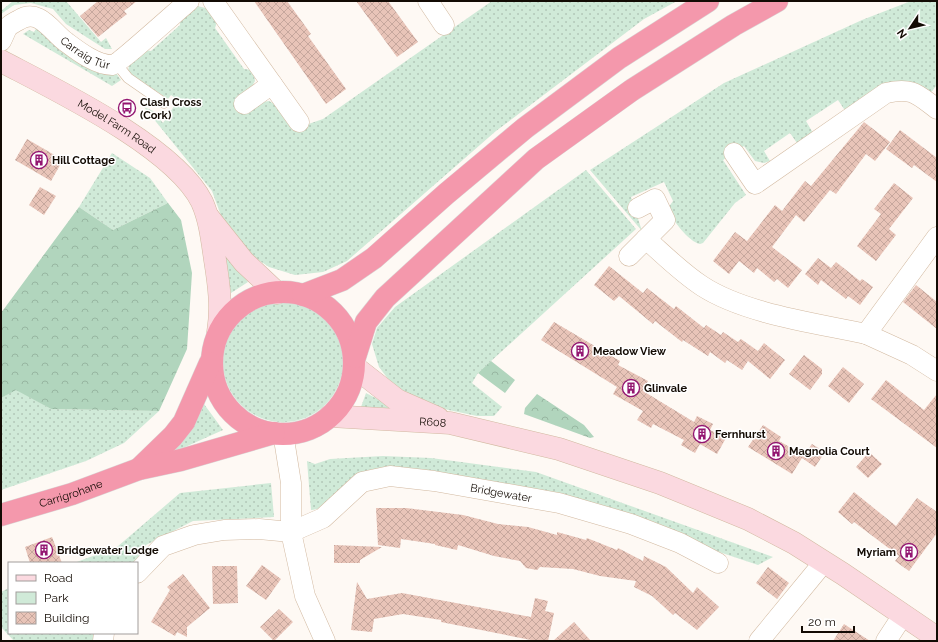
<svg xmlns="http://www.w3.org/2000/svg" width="938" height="642" viewBox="0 0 938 642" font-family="Raleway,sans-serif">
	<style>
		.green { fill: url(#green-dots) }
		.forest { fill: url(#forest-crowns) }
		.building { fill: url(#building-cross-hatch) }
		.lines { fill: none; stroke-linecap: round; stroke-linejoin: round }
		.service-casing { stroke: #d2b9a0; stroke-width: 11 }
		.minor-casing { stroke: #d2b9a0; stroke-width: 21 }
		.secondary-casing { stroke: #d2b9a0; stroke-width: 23 }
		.trunk-casing { stroke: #d9d8d7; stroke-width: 23 }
		.service { stroke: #fff; stroke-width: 10 }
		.minor { stroke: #fff; stroke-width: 20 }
		.secondary { stroke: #fbd9e0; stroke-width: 22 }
		.trunk { stroke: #f498ac; stroke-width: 22 }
		.labels { text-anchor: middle; stroke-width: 3; stroke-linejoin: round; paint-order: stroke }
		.street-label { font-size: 11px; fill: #130b04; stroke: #fff }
		.poi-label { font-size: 11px; font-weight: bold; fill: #130b04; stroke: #fff; text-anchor: start }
	</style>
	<defs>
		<pattern id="green-dots" width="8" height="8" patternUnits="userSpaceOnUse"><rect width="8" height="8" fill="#d0ead8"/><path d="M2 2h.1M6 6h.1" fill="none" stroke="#b2c7b8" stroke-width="1.8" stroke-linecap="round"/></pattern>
		<pattern id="forest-crowns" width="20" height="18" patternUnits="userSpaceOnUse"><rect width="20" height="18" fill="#b1d5bd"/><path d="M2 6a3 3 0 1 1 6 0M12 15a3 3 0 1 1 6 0" fill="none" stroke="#97b6a1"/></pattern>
		<pattern id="building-cross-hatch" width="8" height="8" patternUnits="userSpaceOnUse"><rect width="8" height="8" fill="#e8c4b8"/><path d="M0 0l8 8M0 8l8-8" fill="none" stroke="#c6a79d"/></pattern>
	</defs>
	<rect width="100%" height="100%" fill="#fef9f4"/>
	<path class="green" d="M13 1H66L101 42 106 38 112 49H105L66 24 53 9 31 3 14 5 1 14V11Z
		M492 1H677L644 19 496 131 347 261 323 272 295 275 269 267 242 249 223 221 212 191 144 107 153 111 163 123 178 100 171 95 168 99 135 77 128 71 129 66 145 50 151 51 180 25V20L197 6 210 9 218 19 215 28 244 69 253 70 255 81 251 88 263 102 269 101 276 105 294 129 323 119Z
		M911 1H937V85L929 95 915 85 906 81H897L888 83 846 112 838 100 806 121 813 133 797 143 790 133 764 151 770 161 764 163 755 161 744 146 723 160 746 195 735 203 703 243 700 244C689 242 671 219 668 208L673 201 664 182 631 197 642 231 590 170 724 83 862 20Z
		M37 27C57 49 86 69 116 73L121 80 112 86 23 34 29 30 34 32Z
		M112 153 150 178 168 203 113 230 79 207Z
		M586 170 636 229 478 373 472 383 502 407 494 416H477L430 406 398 392 379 367 372 344 377 328 395 307Z
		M217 239 248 282 231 293Z
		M223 362a60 60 0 1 1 120 0a60 60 0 1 1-120 0Z
		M16 389 51 409 159 411 124 443 86 461 1 490V398Z
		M366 393 400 411 361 407Z
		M204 404 223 430 163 457Z
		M383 456 431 458 536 472 773 557 758 565 692 543 406 468C388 468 369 467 354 476 338 486 331 509 311 510L307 461 315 464 330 459Z
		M271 483 274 517 193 521 146 545 134 563H74L117 547 180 493Z
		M9 588V633H96L94 641H14L1 627V592Z"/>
	<path class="forest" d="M168 203 181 220 192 273 187 349 159 411 51 409 16 390 1 398V313L79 207 113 230Z
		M491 361 515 380 505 393 478 373Z
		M537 394 584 425 594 437 590 438 524 414 525 408Z"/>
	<path class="building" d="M98 1H137L124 11 127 14 98 37 80 16Z
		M254 1H287L311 34 308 36 346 89 326 104Z
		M356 1H388L418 42 397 57Z
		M864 122 890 142 875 161 866 154 836 194 830 190 804 222 796 215 772 247 802 270 788 288 777 279 774 282 757 268 754 273 739 261 729 274 713 261 735 232 747 241 775 205 782 211 805 181 811 186Z
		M900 130 937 158V182L914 165 912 168 886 149Z
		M27 139 63 160 51 181 15 160Z
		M894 183 913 198 889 229 896 235 876 261 857 246 881 214 874 209Z
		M40 187 56 196 44 215 29 205Z
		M818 258 831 268 836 262 860 281 862 279 873 287 860 305 848 296 846 299 821 280 818 285 805 274Z
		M609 266 643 293 647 288 674 309 676 306 704 328 706 325 721 335 723 332 738 342 741 339 758 351 764 343 785 360 770 379 748 361 742 370 727 360 725 363 710 352 708 356 683 340 682 342 655 321 653 324 619 296 614 301 594 285Z
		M916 285 937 302V329L903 302Z
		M554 322 620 361 618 365 648 381 643 391 694 422 697 416 713 424 710 430 726 438 717 454 700 444 695 453 681 445 684 440 653 424 651 428 637 420 643 411 613 394 617 387 541 340Z
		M804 355 822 369V374L810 390 789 374Z
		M843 367 864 384 849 403 828 386Z
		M886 380 924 410 937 394V448L871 399Z
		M763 425 781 437 779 441 804 455 812 444 825 452 815 467 802 458 792 474 748 447Z
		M869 452 882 464 868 478 856 467Z
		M854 492 896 526 917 498 937 512V533L909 571 895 561 899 556 854 522 852 524 838 512Z
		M376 508H406L463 515 498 524 528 527 557 535V532L586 540 587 538 617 550 618 548 643 561 644 556 666 567 693 593 697 587 719 607 697 630 675 613 673 615 652 596 634 587 636 581 600 576 573 569 540 567 537 570 526 568 520 561 494 556 458 545 457 550 435 545V544L401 539 400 548 378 545Z
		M52 537 62 563H30L25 547Z
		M334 545 382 547 360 560V563H334Z
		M262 565 281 579 266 600 246 586Z
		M212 566H237L238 603 213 604Z
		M768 567 789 583 777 599 756 583Z
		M183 574 210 608 187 627V637L177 632 175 636 151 622 170 590 167 587Z
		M357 582 367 599 402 593 531 617 535 598 548 601 545 611 554 613 548 641H536L441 622V620L403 614 374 619 372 632 351 630Z
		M279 609 293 622 274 641 260 627Z
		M574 622 591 641H553Z
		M844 624 870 641H833Z"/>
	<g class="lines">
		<g class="service-casing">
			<path id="service" d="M116 63 128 78 164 103"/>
		</g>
		<g class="minor-casing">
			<g id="minor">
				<path d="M213 1 299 122"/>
				<path d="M428 1 444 25"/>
				<path id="s1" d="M1 41C4 36 5 31 8 27 11 24 15 22 19 20 39 7 52 32 66 42 78 51 96 65 112 65 119 64 178 10 189 1"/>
				<path d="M244 104 272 84"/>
				<path d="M734 153 755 184 886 93C912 87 917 94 937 109"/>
				<path d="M646 239C664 255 682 273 702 286 745 314 816 323 866 334L937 237"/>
				<path d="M629 256 665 220 655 199 638 208"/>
				<path d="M866 334 912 355 937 371"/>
				<path d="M283 433 291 483V532L305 596 325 641"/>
				<path id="s2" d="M137 573 163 546 194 535 224 530 259 529 291 532 323 518 362 482 390 476 434 481 559 503 631 524 680 543 718 563"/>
				<path d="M103 641 104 633"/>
				<path d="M759 641 824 562"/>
				<path d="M886 641 903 615"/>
			</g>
		</g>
		<g class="secondary-casing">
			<g id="secondary">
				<path id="s3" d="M1 61C56 90 175 147 202 202 210 220 212 240 215 260 219 285 222 308 218 332"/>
				<path d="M209 218 244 262 277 293"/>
				<path d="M356 368 397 400 438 418"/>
				<path id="s4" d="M330 416 450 423 559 449 660 483 748 519 794 543 843 574 937 638"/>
			</g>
		</g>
		<g class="trunk-casing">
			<g id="trunk">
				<circle cx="283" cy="363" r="71"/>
				<path d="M303 295 342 280 374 258 446 194 525 128 619 58 708 1"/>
				<path d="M355 357 366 322 385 298 536 159 632 90 734 25 777 1"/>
				<path d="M139 469 173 436 184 422 210 363"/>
				<path id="s5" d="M1 515 72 494 139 469 181 460 274 433"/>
			</g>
		</g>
		<use href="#service" class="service"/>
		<use href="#minor" class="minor"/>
		<use href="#secondary" class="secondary"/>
		<use href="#trunk" class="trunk"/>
	</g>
	<defs>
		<g id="bus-ring" transform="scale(0.9)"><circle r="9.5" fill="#fff" stroke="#931671" stroke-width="1.5"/><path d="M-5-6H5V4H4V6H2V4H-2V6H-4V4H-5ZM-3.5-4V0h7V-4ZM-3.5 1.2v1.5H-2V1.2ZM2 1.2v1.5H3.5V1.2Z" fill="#931671"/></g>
		<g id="building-ring" transform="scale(0.9)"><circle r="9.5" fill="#fff" stroke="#931671" stroke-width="1.5"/><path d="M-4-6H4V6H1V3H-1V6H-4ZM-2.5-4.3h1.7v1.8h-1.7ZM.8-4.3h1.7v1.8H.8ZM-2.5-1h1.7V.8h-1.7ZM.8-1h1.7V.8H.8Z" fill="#931671"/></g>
	</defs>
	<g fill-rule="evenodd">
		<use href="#bus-ring" x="127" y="108"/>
		<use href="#building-ring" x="39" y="160"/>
		<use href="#building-ring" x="580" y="351"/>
		<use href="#building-ring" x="631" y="388"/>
		<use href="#building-ring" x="702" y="434"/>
		<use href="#building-ring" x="776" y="451"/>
		<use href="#building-ring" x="44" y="550"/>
		<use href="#building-ring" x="909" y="552"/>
	</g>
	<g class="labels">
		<g class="street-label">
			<text dy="4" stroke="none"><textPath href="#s1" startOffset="108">Carraig Túr</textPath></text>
			<text dy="4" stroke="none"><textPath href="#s3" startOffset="133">Model Farm Road</textPath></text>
			<text dy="4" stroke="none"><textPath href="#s4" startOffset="103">R608</textPath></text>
			<text dy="4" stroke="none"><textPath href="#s5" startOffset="73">Carrigrohane</textPath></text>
			<text dy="4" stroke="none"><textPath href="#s2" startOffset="397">Bridgewater</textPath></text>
		</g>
		<g class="poi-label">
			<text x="140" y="106">Clash Cross<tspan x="140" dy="13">(Cork)</tspan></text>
			<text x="52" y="164">Hill Cottage</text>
			<text x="593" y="355">Meadow View</text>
			<text x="644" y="392">Glinvale</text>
			<text x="715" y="438">Fernhurst</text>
			<text x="789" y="455">Magnolia Court</text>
			<text x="57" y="554">Bridgewater Lodge</text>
			<text x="896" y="556" text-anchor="end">Myriam</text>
		</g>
	</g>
	<rect width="938" height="642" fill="none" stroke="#130b04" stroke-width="4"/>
	<rect x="8" y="562" width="130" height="72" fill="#ffffff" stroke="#a19d9b"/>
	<rect x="16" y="575" width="20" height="6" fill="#fbd9e0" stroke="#a19d9b"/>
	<text x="44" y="582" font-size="12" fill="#130b04">Road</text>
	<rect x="16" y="592" width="20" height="12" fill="#d0ead8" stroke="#a19d9b"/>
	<text x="44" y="602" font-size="12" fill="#130b04">Park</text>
	<rect x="16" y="612" width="20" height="12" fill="url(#building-cross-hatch)" stroke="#a19d9b"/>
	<text x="44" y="622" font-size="12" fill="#130b04">Building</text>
	<g transform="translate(910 28) rotate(235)" stroke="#ffffff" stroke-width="3" paint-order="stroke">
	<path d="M0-3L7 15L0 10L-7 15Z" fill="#130b04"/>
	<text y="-6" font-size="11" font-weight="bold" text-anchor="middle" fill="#130b04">N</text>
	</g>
	<path d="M802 626v6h52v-6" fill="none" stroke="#130b04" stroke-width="2"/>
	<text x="808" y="626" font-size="12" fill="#130b04" stroke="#ffffff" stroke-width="3" paint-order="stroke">20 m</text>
</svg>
